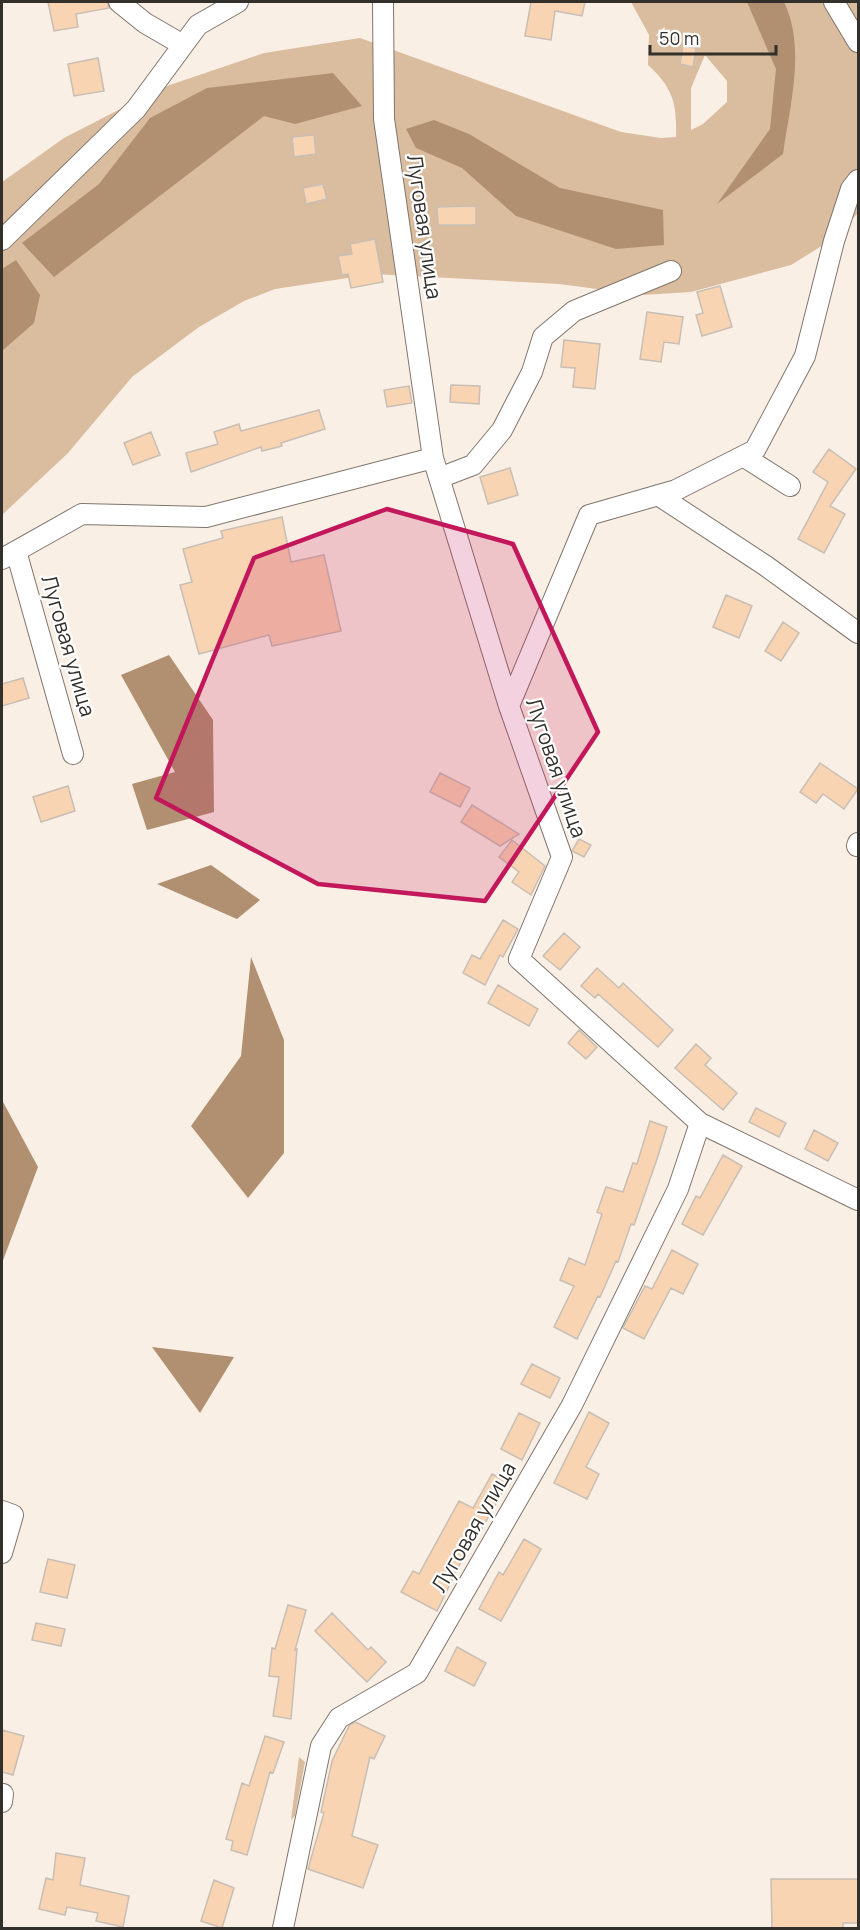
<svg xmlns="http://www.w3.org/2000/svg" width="860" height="1930" viewBox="0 0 860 1930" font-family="Manrope,sans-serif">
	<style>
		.green { fill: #dabc9f; fill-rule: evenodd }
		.water { fill: #b09070 }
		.building { fill: #f8d4b3; stroke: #c8beb4; stroke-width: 1.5 }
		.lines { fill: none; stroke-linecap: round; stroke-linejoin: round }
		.minor-casing { stroke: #80766d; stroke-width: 22 }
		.minor { stroke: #fff; stroke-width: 20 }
		.marked { fill: #c2185b; fill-opacity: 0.2; stroke: #c2185b; stroke-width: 4.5; stroke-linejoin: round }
		.labels { text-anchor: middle; stroke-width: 4.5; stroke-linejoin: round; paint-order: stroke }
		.street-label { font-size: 21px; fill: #332f2b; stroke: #fff }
	</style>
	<rect width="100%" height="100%" fill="#faefe5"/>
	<path class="green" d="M631 2H858V213L833 239 791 265 691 292 643 295 559 284 374 274 275 289 244 301 199 327 132 377 68 453 2 515V182L64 138 161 88 264 53 360 38 621 132 661 138 676 137C677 103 673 88 648 65L649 35ZM705 55 727 81V102L703 124 691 130V88Z
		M299 1757 305 1762 295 1816 291 1820Z"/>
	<path class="water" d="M747 2H784C806 48 790 104 783 154L717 204 770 129 776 69Z
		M333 73 362 106 295 124 264 116 54 277 22 243 99 184 150 118 207 88Z
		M434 120 469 134 560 188 663 210 664 245 616 249 516 216 462 168 416 148 406 129Z
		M16 260 40 295 34 323 2 351V269Z
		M169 655 213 720 214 812 147 830 132 784 175 772 121 675Z
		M211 865 260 900 237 919 157 884Z
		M251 957 284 1040V1153L248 1198 191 1126 241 1056Z
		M2 1100 38 1167 2 1263Z
		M152 1347 234 1357 200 1413Z"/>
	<path class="building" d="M48 2H107L109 8 76 14 78 27 54 31Z
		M531 2H585L582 16 555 11 551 40 525 36Z
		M683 46 696 48 693 67 680 64Z
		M98 58 104 91 74 96 68 64Z
		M314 135 316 154 294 157 292 137Z
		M323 184 327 199 306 204 303 188Z
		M476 206V225H438L437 207Z
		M375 239 383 282 351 288 348 274 342 275 338 256 352 254 350 244Z
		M720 286 732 327 702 336 696 315 703 313 697 292Z
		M647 312 683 317 679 344 664 342 661 362 640 359Z
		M564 340 600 344 595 389 573 387 575 368 561 367Z
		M451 385 480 386 479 404 450 402Z
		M409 386 412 403 387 407 384 390Z
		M319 410 325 429 281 443 282 446 262 451 261 447 191 472 186 453 218 444 214 432 239 424 241 431Z
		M151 432 160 455 133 465 124 443Z
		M829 449 856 469 830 506 845 514 824 553 798 539 828 482 813 472Z
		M510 468 518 495 488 504 480 477Z
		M282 517 291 562 324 555 341 631 272 646 269 635 199 654 180 585 192 582 183 549 223 538 221 531Z
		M726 595 752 606 739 638 713 627Z
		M783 622 799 633 781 661 765 651Z
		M23 678 29 698 2 706V684Z
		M820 763 858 789 844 809 823 794 816 803 800 792Z
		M440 773 470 788 460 807 430 792Z
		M68 786 75 811 41 822 33 797Z
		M472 805 519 834 500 846 461 822Z
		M579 839 591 845 584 857 572 851Z
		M512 840 545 866 531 895 512 882 519 872 499 857Z
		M503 920 518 929 503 957 500 955 485 985 463 973 472 955 480 959Z
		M564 933 580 947 560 970 543 956Z
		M597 968 619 988 623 983 673 1030 658 1047 598 994 595 998 581 986Z
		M498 985 538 1009 529 1026 488 1003Z
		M579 1030 597 1047 586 1059 568 1043Z
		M696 1044 711 1058 705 1065 737 1093 723 1110 675 1068Z
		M756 1108 786 1123 779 1137 749 1122Z
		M650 1121 667 1127 657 1159 634 1225 631 1224 618 1262 616 1261 600 1297 598 1296 577 1339 554 1327 574 1286 560 1280 569 1258 585 1265 602 1214 597 1212 606 1187 623 1192 633 1163 637 1164Z
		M814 1130 838 1143 828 1161 805 1149Z
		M723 1155 742 1166 703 1235 682 1224 696 1196 700 1198Z
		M672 1250 698 1264 683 1294 671 1288 644 1339 623 1328 645 1286 652 1289Z
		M532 1364 560 1378 550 1398 521 1384Z
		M589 1412 609 1423 586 1467 599 1474 587 1499 554 1483Z
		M519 1413 540 1423 522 1460 501 1449Z
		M492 1474 508 1482 476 1539 473 1537 437 1611 401 1592 413 1571 419 1574 459 1501 473 1508Z
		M524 1539 541 1549 501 1621 479 1609 499 1572 503 1575Z
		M48 1559 75 1565 67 1598 40 1592Z
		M288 1605 306 1610 295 1650 297 1649 291 1719 273 1716 279 1677 269 1676 272 1648 275 1649Z
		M332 1613 368 1650 371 1647 386 1662 367 1682 315 1631Z
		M36 1623 65 1629 61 1646 32 1640Z
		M457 1647 486 1663 474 1686 445 1671Z
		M355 1722 385 1736 374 1759 370 1757 352 1836 378 1845 363 1888 308 1869 324 1813 321 1812 332 1761 349 1726Z
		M2 1730 24 1736 13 1775 2 1772Z
		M265 1736 284 1742 273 1773 270 1772 247 1855 231 1850 233 1841 226 1839 242 1783 249 1786Z
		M56 1853 85 1858 80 1885 129 1896 123 1927 96 1921 98 1913 67 1907 65 1915 39 1909 46 1878 53 1880Z
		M771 1879H858V1923H843V1929H772Z
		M214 1880 234 1888 222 1928 201 1921Z"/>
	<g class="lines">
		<g class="minor-casing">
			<path id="minor" d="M119 2 145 23 183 45
				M834 2 858 42
				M2 240 136 109 198 25 238 2
				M743 456 790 486
				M439 478 473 465 502 430 532 372 543 337 574 311 671 271
				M658 495 766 566 858 633
				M16 551 73 754
				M2 559 82 514 206 517 433 458
				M509 706 589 515 676 490 755 450 805 356 834 241 851 189 858 180
				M857 846 858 843
				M700 1123 858 1200
				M2 1511 13 1515 2 1553
				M2 1802 3 1794
				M283 1928 321 1746 339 1718 417 1673 572 1405 678 1189 700 1123 519 959 562 857 509 706 433 458 384 119 383 2"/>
		</g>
		<use href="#minor" class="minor"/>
	</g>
	<path class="marked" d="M387 509 513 544 598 732 485 901 318 884 156 798 254 558Z"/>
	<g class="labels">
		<g class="street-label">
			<text transform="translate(424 227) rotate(82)" y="7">Луговая улица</text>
			<text transform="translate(68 646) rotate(74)" y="7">Луговая улица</text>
			<text transform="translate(556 768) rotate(71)" y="7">Луговая улица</text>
			<text transform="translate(474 1527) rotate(-60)" y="7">Луговая улица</text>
		</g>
	</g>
	<rect width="860" height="1930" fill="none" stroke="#332f2b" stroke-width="6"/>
	<path d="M650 45v9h126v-9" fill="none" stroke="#332f2b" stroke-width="3"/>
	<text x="659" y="45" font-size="18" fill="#332f2b" stroke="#ffffff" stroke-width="4.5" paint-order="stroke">50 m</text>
</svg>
